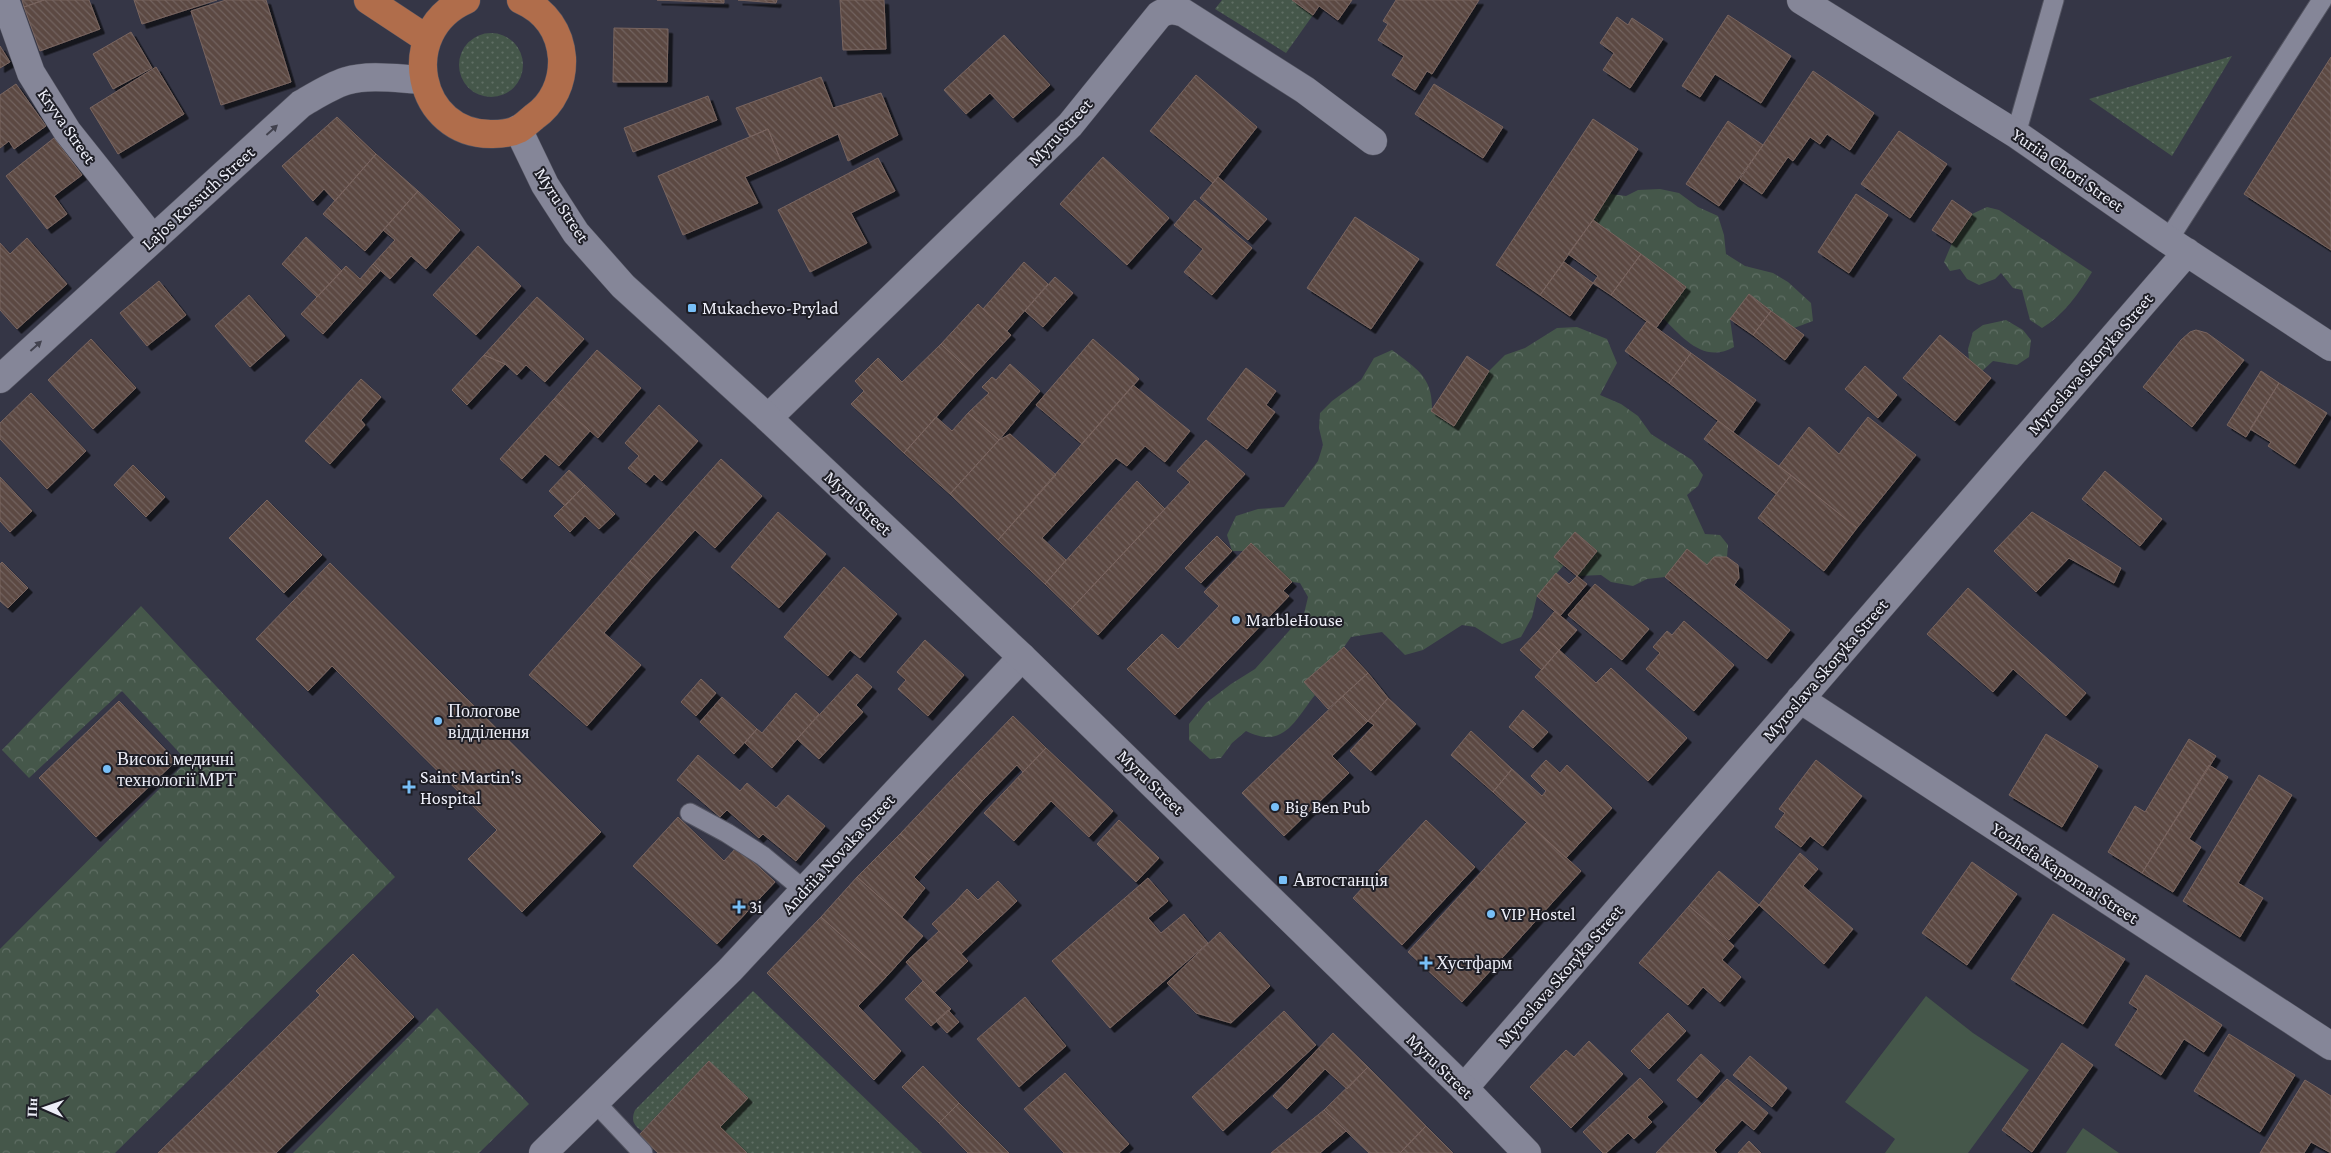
<svg xmlns="http://www.w3.org/2000/svg" width="2331" height="1153" viewBox="0 0 2331 1153" font-family="'Crimson Pro',serif">
	<style>
		.grass { fill: url(#grass-dots) }
		.forest { fill: url(#forest-crowns) }
		.garden { fill: #45574a }
		.building { fill: url(#building-back-hatch); stroke: #79655f; filter: url(#shadow) }
		.lines { fill: none; stroke-linecap: round; stroke-linejoin: round }
		.lane-casing { stroke: #535461; stroke-width: 21 }
		.street-casing { stroke: #535461; stroke-width: 29 }
		.secondary-casing { stroke: #535461; stroke-width: 29 }
		.primary-casing { stroke: #535461; stroke-width: 29 }
		.lane { stroke: #858698; stroke-width: 19 }
		.street { stroke: #858698; stroke-width: 28 }
		.secondary { stroke: #858698; stroke-width: 28 }
		.primary { stroke: #b06d4b; stroke-width: 28 }
		.oneway { fill: #42424e }
		.poi-dot { fill: #78bff7; stroke: #1e1e26; stroke-width: 2 }
		.labels { text-anchor: middle; stroke-width: 4; stroke-linejoin: round; paint-order: stroke }
		.street-label { font-size: 18px; fill: #edeef8; stroke: #1e1e26 }
		.poi-label { font-size: 18px; fill: #edeef8; stroke: #1e1e26; text-anchor: start }
	</style>
	<defs>
		<pattern id="grass-dots" width="8" height="8" patternUnits="userSpaceOnUse" patternTransform="scale(1.25)"><rect width="8" height="8" fill="#45574a"/><path d="M2 2h.1M6 6h.1" fill="none" stroke="#606f65" stroke-width="1.8" stroke-linecap="round"/></pattern>
		<pattern id="forest-crowns" width="20" height="18" patternUnits="userSpaceOnUse" patternTransform="scale(1.25)"><rect width="20" height="18" fill="#45574a"/><path d="M2 6a3 3 0 1 1 6 0M12 15a3 3 0 1 1 6 0" fill="none" stroke="#606f65"/></pattern>
		<pattern id="building-back-hatch" width="6" height="6" patternUnits="userSpaceOnUse" patternTransform="scale(1.25)"><rect width="6" height="6" fill="#5b4843"/><path d="M-1 5l2 2M0 0l6 6M5-1l2 2" fill="none" stroke="#73635f"/></pattern>
		<filter id="shadow"><feDropShadow dx="4.5" dy="4.5" stdDeviation="0" flood-color="#0009"/></filter>
	</defs>
	<rect width="100%" height="100%" fill="#353646"/>
	<path class="grass" d="M1222 0H1292L1313 15 1286 53 1215 9Z
		M459 65a32 32 0 1 1 64 0a32 32 0 1 1-64 0Z
		M2232 56 2172 156 2089 99Z
		M753 991 922 1153H747L720 1127 748 1098 709 1061 642 1131C633 1125 631 1120 635 1110Z"/>
	<path class="forest" d="M1660 189 1679 193 1698 207 1718 216 1724 235 1726 254 1745 266 1773 273 1788 282 1811 303 1813 321 1794 328 1749 294 1730 319 1734 347C1704 364 1683 338 1663 318L1686 287 1593 220 1610 194 1626 196 1638 190Z
		M1987 207 1999 210 2092 272C2079 293 2064 315 2042 328L2030 320 2022 290 2013 288 2001 273 1995 279 1979 285 1967 279 1960 269 1950 271 1944 262 1952 243 1972 214Z
		M2006 320 2023 330 2031 340 2029 357 2017 365 1993 361 1982 371 1969 360 1968 349 1973 332 1983 325Z
		M1577 327 1607 339 1617 363 1600 395 1621 404 1638 416 1651 434 1692 460 1703 475 1698 486 1687 495 1705 534 1720 535 1728 545 1727 557 1714 558 1707 565 1687 550 1665 577 1647 579 1633 586 1611 582 1601 575 1577 576 1597 551 1575 532 1554 557 1564 565 1537 596 1532 617 1521 637 1502 644 1475 627 1462 625 1423 650 1405 655 1382 632 1351 637 1344 647 1304 682 1315 695C1295 720 1284 750 1246 731L1232 743 1221 758 1210 759 1189 740V724L1206 703 1231 684 1255 669 1304 614 1308 597 1300 583 1292 582 1244 551H1232L1227 535 1236 516 1258 509 1284 507 1318 461 1323 445 1319 428 1320 413 1332 401 1361 380 1374 358 1392 350C1417 369 1433 377 1432 411L1454 425 1489 371 1505 355 1525 348 1557 328Z
		M141 606 395 877 115 1153H0V949L187 761 122 691 29 778 2 750Z
		M437 1008 529 1104 479 1153H293Z"/>
	<path class="garden" d="M1926 996 1973 1033 2029 1070 1968 1153H1885L1895 1139 1845 1102Z
		M2083 1128 2119 1153H2066Z"/>
	<path class="building" d="M22 0H44L24 7Z
		M44 0H89L100 29 40 51 24 7Z
		M134 0H217L142 24Z
		M226 0H266L291 82 221 105 191 11Z
		M657 0H724V3Z
		M738 0H777L776 3Z
		M840 0H884L886 49 843 50Z
		M1292 0H1352L1338 20 1319 6 1313 15Z
		M1396 0H1479L1432 74 1427 71 1415 90 1392 75 1404 56 1378 40 1388 24 1383 21Z
		M1728 15 1791 56 1761 103 1715 74 1700 97 1682 86Z
		M1617 17 1628 25 1632 18 1663 39 1630 88 1603 70 1614 53 1600 43Z
		M614 28 668 29 667 82H613Z
		M131 32 152 68 113 89 93 54Z
		M1004 35 1050 85 1013 118 990 93 966 114 944 90Z
		M0 46 10 62 0 68Z
		M2331 57V250L2244 194Z
		M156 67 184 114 118 154 90 108Z
		M1813 71 1874 113 1850 150 1827 134 1820 144 1810 137 1793 161 1788 157 1762 194 1740 179Z
		M1196 75 1257 127 1213 183 1150 131Z
		M821 77 833 108 881 93 898 135 848 161 838 134 781 161 768 129 750 137 736 108Z
		M16 84 46 126 14 149 9 141 0 148V95Z
		M1434 84 1503 127 1483 158 1415 114Z
		M708 96 717 120 633 152 624 128Z
		M337 117 376 154 335 201 324 189 313 201 282 166Z
		M1593 119 1638 149 1593 220 1540 295 1496 265Z
		M1728 121 1763 145 1719 206 1686 184Z
		M768 129 781 161 745 177 758 203 683 235 658 176Z
		M1899 131 1947 164 1910 218 1861 184Z
		M54 138 82 175 54 196 67 214 47 229 6 176Z
		M376 154 418 191 365 251 323 214Z
		M1103 157 1169 218 1127 265 1060 204Z
		M878 158 895 191 851 213 867 243 810 272 778 210Z
		M1218 177 1267 219 1248 240 1200 198Z
		M418 191 460 230 426 269 411 256 390 279 373 264 395 240 383 230Z
		M1856 194 1888 215 1849 273 1818 252Z
		M1195 200 1252 248 1212 295 1184 272 1203 249 1174 225Z
		M1952 200 1972 214 1952 243 1932 230Z
		M1355 217 1419 259 1371 329 1307 288Z
		M1593 220 1641 254 1611 295 1593 283 1598 276 1568 254Z
		M306 237 342 271 317 297 282 264Z
		M27 238 67 284 17 329 0 310V243L10 254Z
		M478 246 521 286 476 335 433 295Z
		M1641 254 1686 287 1656 328 1611 295Z
		M1024 262 1048 284 1007 331 983 309Z
		M1564 262 1593 283 1570 316 1540 295Z
		M373 264 380 271 323 334 301 314 346 266 360 279Z
		M1055 277 1073 293 1043 327 1025 311Z
		M159 281 186 315 147 346 120 313Z
		M1749 294 1771 311 1753 335 1730 319Z
		M249 295 285 336 250 367 215 326Z
		M537 297 584 339 545 382 526 365 517 375 505 364 484 355Z
		M978 304 1011 335 974 375 941 344Z
		M1771 311 1804 335 1785 360 1753 335Z
		M1647 321 1691 353 1669 383 1625 351Z
		M2196 330 2207 333 2244 360 2192 427 2143 387 2181 340 2190 332Z
		M1940 335 1991 378 1955 421 1903 378Z
		M91 339 136 388 93 429 48 380Z
		M1093 339 1139 379 1082 444 1036 405Z
		M941 344 974 375 904 453 851 404 864 391 855 381 878 358 902 382Z
		M597 350 641 388 598 438 554 399Z
		M1691 353 1756 400 1733 432 1669 383Z
		M484 355 505 364 467 405 452 390Z
		M1467 356 1489 371 1454 426 1431 411Z
		M1010 364 1040 391 999 440 968 413 989 393 982 387 992 377 996 380Z
		M1865 366 1897 395 1878 418 1845 389Z
		M1246 368 1276 391 1266 405 1275 412 1247 449 1207 419Z
		M2261 371 2279 383 2246 437 2227 425Z
		M361 379 381 397 361 420 365 425 330 464 305 441Z
		M2279 383 2327 413 2295 464 2268 446 2271 442 2250 429Z
		M1133 385 1190 431 1165 462 1145 446 1127 466 1116 458 1042 538 1066 560 1045 584 998 540Z
		M31 393 86 451 47 489 0 439V423Z
		M554 399 590 431 559 466 545 454 522 479 500 459Z
		M659 405 698 441 662 481 654 474 646 483 628 468 639 456 625 443Z
		M968 413 999 440 950 494 904 453 936 417 952 431Z
		M1868 417 1916 455 1857 528 1779 466 1809 427 1839 454Z
		M1718 421 1791 475 1776 494 1704 439Z
		M1010 434 1056 475 998 540 950 494 999 440Z
		M1206 440 1245 474 1098 635 1071 609 1190 482 1177 471Z
		M721 459 762 496 715 548 695 530 650 580 630 561Z
		M133 465 165 497 146 517 114 485Z
		M569 470 585 485 565 506 549 491Z
		M2105 471 2162 519 2140 546 2082 499Z
		M1791 475 1857 528 1824 571 1758 518Z
		M0 477 32 511 10 532 0 521Z
		M1137 481 1165 509 1071 609 1045 584Z
		M585 485 615 514 599 529 585 516 570 532 554 516Z
		M267 500 322 555 284 593 229 538Z
		M778 512 826 554 779 608 731 567Z
		M2032 512 2121 568 2114 583 2069 558 2036 592 1994 551Z
		M1575 532 1597 551 1577 576 1554 557Z
		M1217 536 1232 551 1201 583 1185 568Z
		M1251 543 1292 582 1283 591 1289 596 1175 715 1127 669 1162 634 1178 649 1219 606 1204 592Z
		M1687 549 1707 565 1714 557H1727L1738 565 1739 578 1734 585 1790 630 1767 659 1665 577Z
		M630 561 650 580 604 633 641 665 587 726 529 675Z
		M2 562 28 588 8 608 0 601V564Z
		M330 563 601 832 522 912 468 859 497 830 332 666 308 691 256 639Z
		M844 567 897 614 860 658 850 650 828 676 784 637Z
		M1556 573 1569 584 1577 576 1587 584 1560 616 1537 596Z
		M1595 584 1649 629 1622 660 1568 615Z
		M1968 588 2086 693 2066 716 2013 669 1993 692 1927 634Z
		M1555 611 1577 630 1559 650 1538 631Z
		M1684 621 1734 665 1694 711 1646 669 1660 653 1653 647 1667 631 1672 635Z
		M1538 631 1559 650 1542 670 1520 650Z
		M925 640 964 675 928 716 898 689 906 680 897 672Z
		M1344 647 1368 673 1328 709 1304 682Z
		M1559 650 1596 683 1611 668 1687 738 1648 781 1535 677Z
		M1368 673 1388 698 1368 721 1343 696Z
		M857 674 872 687 856 705 863 712 819 759 797 739Z
		M701 679 716 693 696 716 681 702Z
		M796 693 819 714 772 768 745 743 757 729 762 733Z
		M1343 696 1368 721 1332 756 1349 773 1284 836 1242 793Z
		M722 697 757 729 734 754 700 722Z
		M1388 698 1416 724 1371 771 1350 751 1374 725 1368 721Z
		M119 701 176 761 96 837 39 778Z
		M1523 710 1548 732 1533 748 1509 727Z
		M1013 716 1046 748 1023 772 1017 765 982 801 956 775Z
		M1471 731 1512 769 1493 792 1451 755Z
		M2046 734 2098 766 2062 827 2009 795Z
		M2189 739 2216 756 2142 873 2108 852 2135 806 2145 812Z
		M1046 748 1113 811 1089 837 1051 801 1014 841 984 813Z
		M698 755 740 791 747 783 776 808 788 795 825 826 796 861 763 834 759 838 727 810 720 817 677 780Z
		M1546 760 1560 773 1567 765 1612 808 1566 858 1493 792 1512 769 1542 796 1546 791 1531 776Z
		M1816 760 1862 796 1823 846 1810 836 1801 847 1775 827 1785 813 1779 809Z
		M2209 765 2228 777 2189 839 2201 847 2173 892 2142 873Z
		M956 775 982 801 929 860 900 834Z
		M2259 775 2292 795 2238 883 2263 898 2240 937 2183 901Z
		M678 817 724 861 737 847 775 882 717 944 633 866Z
		M1119 820 1159 858 1136 882 1097 844Z
		M1426 820 1475 867 1402 945 1353 898Z
		M1527 822 1581 871 1462 1002 1408 952Z
		M900 834 929 860 914 877 925 888 902 917 857 877Z
		M1800 853 1818 869 1803 886 1853 929 1824 964 1759 905Z
		M1972 862 2017 894 1967 965 1922 933Z
		M1719 871 1759 905 1729 940 1689 906Z
		M857 877 923 936 887 976 821 917Z
		M1148 878 1168 901 1148 918 1161 933 1184 914 1208 943 1110 1028 1052 961Z
		M998 881 1017 901 984 932 955 902 967 889 978 900Z
		M955 902 984 932 961 954 932 924Z
		M1689 906 1734 946 1722 960 1741 977 1720 1002 1703 987 1688 1005 1639 963Z
		M2053 914 2125 959 2083 1024 2011 979Z
		M821 917 887 976 858 1006 901 1051 874 1080 767 973Z
		M939 931 968 961 934 993 906 962Z
		M1220 932 1270 986 1231 1023 1196 1013 1167 983Z
		M353 954 414 1017 276 1153H158L320 995 316 991Z
		M2146 975 2222 1025 2204 1052 2184 1039 2161 1075 2115 1045 2138 1009 2129 1003Z
		M923 981 951 1009 931 1026 905 999Z
		M1025 997 1066 1046 1019 1087 977 1039Z
		M948 1010 959 1022 947 1033 936 1021Z
		M1284 1011 1316 1045 1223 1131 1192 1097Z
		M1668 1013 1686 1031 1649 1069 1631 1051Z
		M1333 1033 1368 1067 1347 1089 1325 1069 1287 1109 1273 1096Z
		M2229 1034 2295 1075 2260 1132 2194 1091Z
		M1589 1041 1623 1074 1571 1128 1530 1087 1566 1050 1574 1057Z
		M2062 1043 2093 1065 2032 1152 2002 1130Z
		M1701 1054 1720 1071 1697 1098 1677 1080Z
		M1750 1056 1787 1088 1772 1107 1733 1075Z
		M709 1061 748 1098 720 1127 747 1153H658L639 1135Z
		M923 1066 959 1103 939 1123 902 1087Z
		M1368 1067 1426 1126 1400 1153H1369L1324 1110Z
		M1065 1073 1129 1144 1119 1153H1064L1024 1109Z
		M1640 1078 1663 1102 1647 1117 1652 1122 1634 1139 1628 1133 1606 1153H1603L1583 1132Z
		M1727 1079 1768 1113 1754 1130 1742 1120 1714 1150 1717 1153H1656Z
		M2305 1080 2331 1096V1153L2311 1142 2304 1153H2260Z
		M959 1103 1009 1153H968L939 1123Z
		M1324 1110 1346 1131 1320 1153H1271Z
		M1426 1126 1453 1153H1400Z
		M1749 1141 1761 1153H1738Z"/>
	<g class="lines">
		<g class="lane-casing">
			<path id="lane" d="M2016 134 2054 0
				M2168 240 2322 0
				M690 813 727 833 763 856 804 890
				M595 1102 643 1153"/>
		</g>
		<g class="street-casing">
			<path id="street" d="M5 0 31 73 67 131 153 239
				M1801 0 2016 134 2168 240 2331 347
				M0 379 301 104C315 96 330 86 346 81 370 74 399 79 423 80
				M768 418 1070 125 1159 15C1168 9 1175 10 1184 13L1305 90 1373 141
				M1800 699 2331 1046
				M1464 1088 2187 252
				M543 1153 730 970 1022 657"/>
		</g>
		<g class="secondary-casing">
			<path id="secondary" d="M518 129 545 185 576 233 623 286 768 418 1022 657 1464 1088 1527 1153"/>
		</g>
		<g class="primary-casing">
			<path id="primary" d="M368 0 427 39
				M466 0C396 31 416 136 493 134 502 134 511 133 519 129 524 126 529 121 534 117 553 104 563 82 562 58 560 32 546 11 521 0"/>
		</g>
		<use href="#lane" class="lane"/>
		<use href="#street" class="street"/>
		<use href="#secondary" class="secondary"/>
		<use href="#primary" class="primary"/>
	</g>
	<defs><path id="oneway-solid" d="M-6-.8H1V-3.2L6.5 0L1 3.2V.8H-6Z" transform="scale(1.25)"/></defs>
	<g class="oneway">
		<use href="#oneway-solid" transform="translate(272 130) rotate(-42)"/>
		<use href="#oneway-solid" transform="translate(36 346) rotate(-42)"/>
	</g>
	<g class="poi-dot">
		<rect x="687" y="303" width="10" height="10" rx="2.5"/>
		<circle cx="1236" cy="620" r="5"/>
		<circle cx="438" cy="721" r="5"/>
		<circle cx="107" cy="769" r="5"/>
		<path d="M406.5 779.5h5v5h5v5h-5v5h-5v-5h-5v-5h5z"/>
		<circle cx="1275" cy="807" r="5"/>
		<rect x="1278" y="875" width="10" height="10" rx="2.5"/>
		<path d="M736.5 899.5h5v5h5v5h-5v5h-5v-5h-5v-5h5z"/>
		<circle cx="1491" cy="914" r="5"/>
		<path d="M1423.5 955.5h5v5h5v5h-5v5h-5v-5h-5v-5h5z"/>
	</g>
	<g class="labels">
		<g class="street-label">
			<text transform="translate(67 126) rotate(55)" y="6">Kryva Street</text>
			<text transform="translate(1060 132) rotate(-47)" y="6">Myru Street</text>
			<text transform="translate(2068 170) rotate(35)" y="6">Yuriia Chori Street</text>
			<text transform="translate(198 198) rotate(-42)" y="6">Lajos Kossuth Street</text>
			<text transform="translate(562 205) rotate(57)" y="6">Myru Street</text>
			<text transform="translate(2090 364) rotate(-49)" y="6">Myroslava Skoryka Street</text>
			<text transform="translate(858 503) rotate(43)" y="6">Myru Street</text>
			<text transform="translate(1825 670) rotate(-49)" y="6">Myroslava Skoryka Street</text>
			<text transform="translate(1151 782) rotate(44)" y="6">Myru Street</text>
			<text transform="translate(838 854) rotate(-47)" y="6">Andriia Novaka Street</text>
			<text transform="translate(2065 873) rotate(33)" y="6">Yozhefa Kapornai Street</text>
			<text transform="translate(1560 976) rotate(-49)" y="6">Myroslava Skoryka Street</text>
			<text transform="translate(1440 1066) rotate(44)" y="6">Myru Street</text>
		</g>
		<g class="poi-label">
			<text x="702" y="314">Mukachevo-Prylad</text>
			<text x="1246" y="626">MarbleHouse</text>
			<text x="448" y="717">Пологове<tspan x="448" dy="21">відділення</tspan></text>
			<text x="117" y="765">Високі медичні<tspan x="117" dy="21">технології МРТ</tspan></text>
			<text x="420" y="783">Saint Martin's<tspan x="420" dy="21">Hospital</tspan></text>
			<text x="1285" y="813">Big Ben Pub</text>
			<text x="1293" y="886">Автостанція</text>
			<text x="749" y="913">3i</text>
			<text x="1501" y="920">VIP Hostel</text>
			<text x="1436" y="969">Хустфарм</text>
		</g>
	</g>
	<g transform="translate(45 1108) rotate(272)" stroke="#1e1e26" stroke-width="4" paint-order="stroke">
	<path d="M0-4L9 19L0 12L-9 19Z" fill="#edeef8"/>
	<text y="-8" font-size="14" font-weight="bold" text-anchor="middle" fill="#edeef8">Пн</text>
	</g>
</svg>
